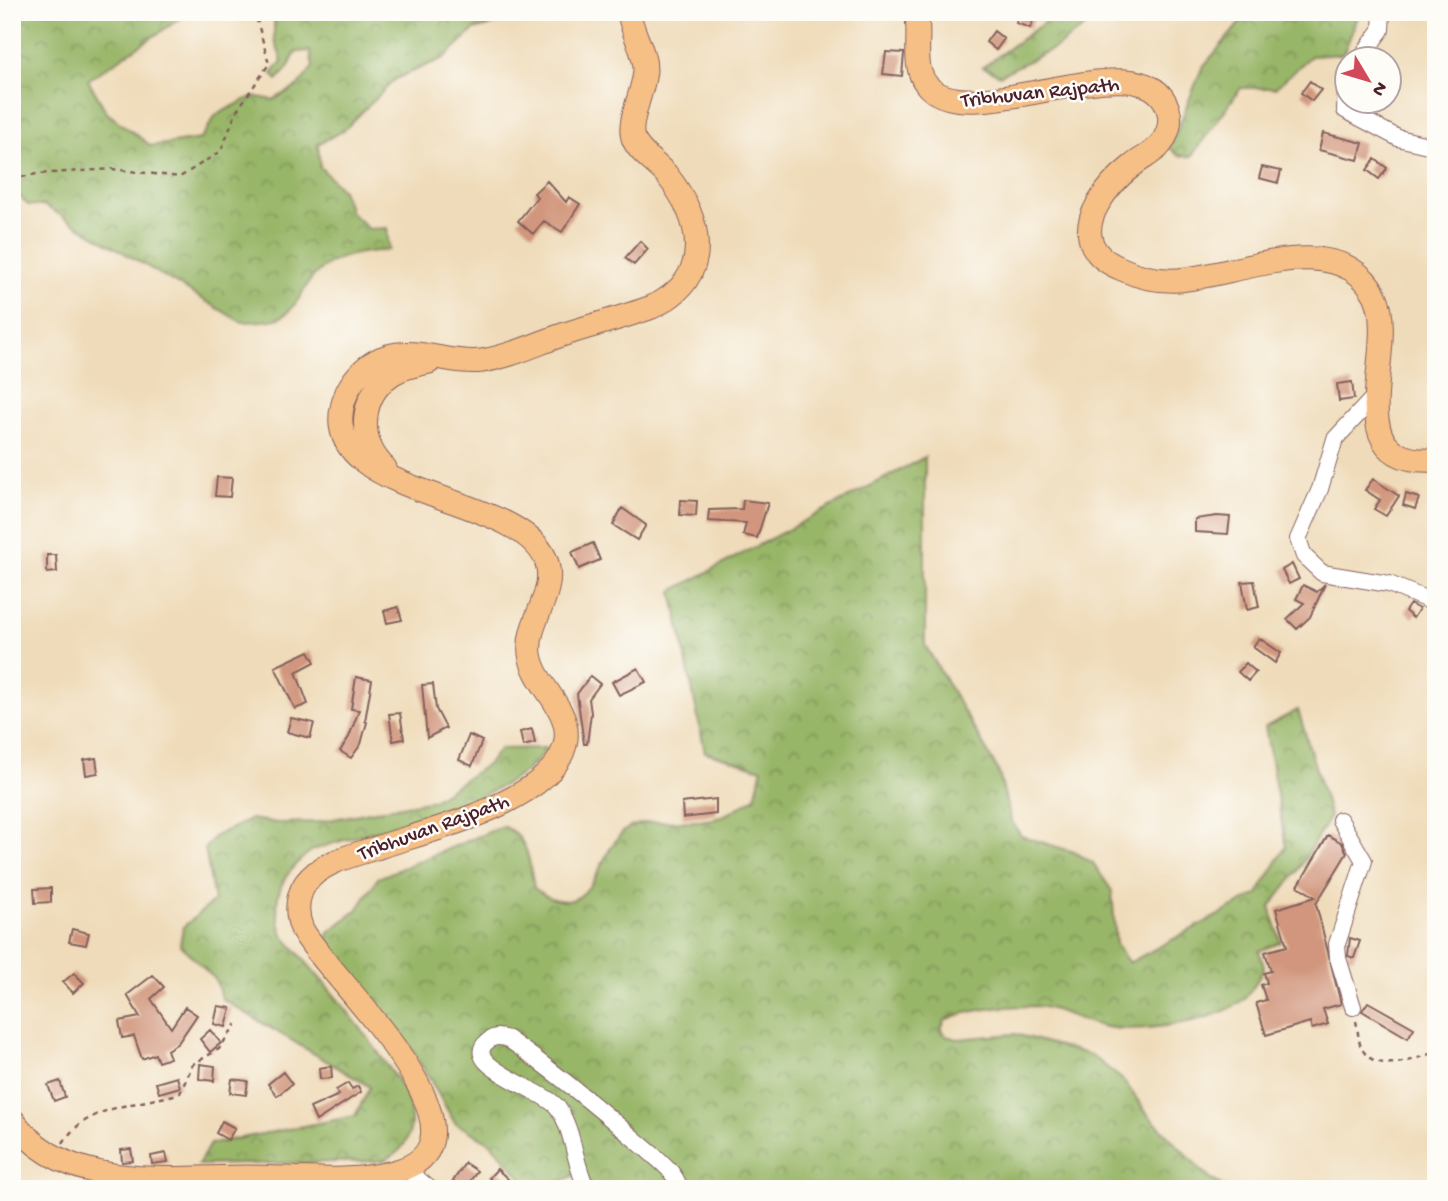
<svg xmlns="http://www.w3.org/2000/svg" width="1448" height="1201" viewBox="0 0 1448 1201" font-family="'Gochi Hand',sans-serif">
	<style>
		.forest { fill: url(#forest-crowns); stroke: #716a4a; stroke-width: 2 }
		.building { fill: #d1967d }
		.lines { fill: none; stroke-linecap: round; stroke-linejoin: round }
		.minor-casing { stroke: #84615d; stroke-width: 18 }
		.highway-casing { stroke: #84615d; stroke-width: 25 }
		.path { stroke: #84615d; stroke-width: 2.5; stroke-dasharray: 5 5; stroke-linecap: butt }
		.minor { stroke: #fff; stroke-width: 16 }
		.highway { stroke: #f5bf86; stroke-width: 23 }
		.labels { text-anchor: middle; stroke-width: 5; stroke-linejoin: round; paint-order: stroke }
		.street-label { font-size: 21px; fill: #4a1f2b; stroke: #fdfcf7 }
	</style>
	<defs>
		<pattern id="forest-crowns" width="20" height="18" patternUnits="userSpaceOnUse" patternTransform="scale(1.75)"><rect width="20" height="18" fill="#98b668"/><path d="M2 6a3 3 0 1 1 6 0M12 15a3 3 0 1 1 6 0" fill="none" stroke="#7e9356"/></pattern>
	</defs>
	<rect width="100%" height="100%" fill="#fdfcf7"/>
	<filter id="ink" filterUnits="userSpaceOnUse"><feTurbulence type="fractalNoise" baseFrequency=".0143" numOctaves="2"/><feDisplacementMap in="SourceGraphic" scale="14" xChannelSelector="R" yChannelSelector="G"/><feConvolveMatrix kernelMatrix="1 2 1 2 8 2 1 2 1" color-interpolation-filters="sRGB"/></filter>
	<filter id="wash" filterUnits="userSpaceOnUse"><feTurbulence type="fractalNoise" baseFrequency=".00686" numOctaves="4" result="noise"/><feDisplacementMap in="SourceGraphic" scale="28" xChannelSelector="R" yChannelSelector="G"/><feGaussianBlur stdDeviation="1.57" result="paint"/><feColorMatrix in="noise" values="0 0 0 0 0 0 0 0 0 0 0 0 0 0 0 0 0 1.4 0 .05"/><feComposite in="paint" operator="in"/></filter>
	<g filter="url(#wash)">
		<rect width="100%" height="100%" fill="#efdbb9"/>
		<path class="forest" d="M12 12H190L88 80 107 113 151 146 201 139 216 115 253 96 273 100 297 87 313 67 310 51 296 52 288 68 277 80 272 74 282 61 274 38V16L283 12H535L474 30 444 58 395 79 344 130 318 144 320 167 342 190 351 213 369 229 387 228 389 250C358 252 325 256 307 285 299 298 293 311 279 318 269 322 252 321 241 322L45 206 28 205 12 188Z
			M1044 12H1105L1057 47 1000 75 983 67 1049 19Z
			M1249 12H1360L1343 54 1311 56 1275 88H1241L1191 157 1178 155 1170 148 1202 68Z
			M925 457V645L998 770 1011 820 1021 836 1074 852 1093 863 1112 891 1116 945 1129 963 1258 894 1286 846 1265 727 1298 710 1330 816 1297 872 1270 907 1281 942 1259 951 1264 967C1258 979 1252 993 1240 1002 1214 1022 1139 1033 1106 1027 1082 1023 1058 1007 1034 1006 1006 1006 970 1009 945 1020L941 1029 946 1036 957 1039 1015 1034 1091 1055 1124 1081 1148 1115 1210 1179 1229 1189H593L583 1171 562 1181 531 1189 491 1143 455 1123 410 1045 326 944 329 932 357 910 378 878 503 826C530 838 529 862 534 888 595 933 596 849 627 829 647 816 694 826 717 818 730 814 743 804 755 798L762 769 705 752 672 591Z
			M546 748C518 803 369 828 311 851 281 874 269 898 283 935 318 977 356 1018 386 1064 394 1075 404 1087 408 1101 416 1128 408 1151 382 1161L198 1165 210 1144 355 1116 370 1087 222 999 215 979 180 945 183 927 214 901 205 848 215 836 251 819 277 823 318 822 433 800 488 764 500 749Z"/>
		<g id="blocks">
			<path class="building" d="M1020 13 1034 18 1030 28 1016 23Z
				M994 31 1004 39 996 50 986 42Z
				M886 52 904 53 902 76 883 74Z
				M1310 81 1321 90 1312 101 1301 93Z
				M1323 133 1363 143 1358 160 1319 150Z
				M1375 159 1387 168 1379 179 1367 170Z
				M1262 167 1281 171 1278 183 1259 178Z
				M547 181 566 202 569 197 580 204 562 232 544 221 533 234 518 221 537 197 534 193Z
				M640 241 648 249 634 265 625 258Z
				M1352 382 1354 399 1339 401 1337 384Z
				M217 477 232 478 230 497 215 496Z
				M1373 479 1399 496 1386 516 1374 509 1380 500 1365 490Z
				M1406 494 1419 498 1415 509 1403 505Z
				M681 500 697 501 696 516 680 515Z
				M743 500 768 503 757 538 743 535 746 523 708 521 709 510 742 509Z
				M622 508 646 525 637 540 613 525Z
				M1217 516 1230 517 1228 534 1195 532V519Z
				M593 543 600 560 579 569 572 552Z
				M47 555H56L57 572 47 573Z
				M1292 564 1299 579 1289 584 1282 570Z
				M1254 581 1259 607 1247 610 1242 582Z
				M1325 584 1310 617 1297 629 1287 619 1304 603 1296 599 1303 585 1317 592Z
				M1410 604 1419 609 1413 618 1405 611Z
				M398 607 402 620 387 623 384 611Z
				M1259 638 1281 653 1275 663 1253 647Z
				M309 651 315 662 296 672 308 704 295 709 275 667Z
				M1246 663 1256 672 1248 681 1238 672Z
				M638 668 646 682 619 695 612 682Z
				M590 676 600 684 589 699 591 713 587 744H584L577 694Z
				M356 677 372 680 365 721 367 722 361 744 351 758 340 751 349 737 359 710 351 709Z
				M433 684 436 709 446 728 427 738 422 685Z
				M400 713 404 739 393 741 389 714Z
				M291 718 314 723 310 738 287 732Z
				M532 729 535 743 523 746 520 732Z
				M469 735 482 741 472 766 459 760Z
				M96 758 98 773 86 775 84 760Z
				M716 799V814L683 818 682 803Z
				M1328 835 1342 843 1347 853 1316 904 1341 1004 1323 1009 1328 1024 1312 1029 1310 1022 1266 1035 1256 1003 1266 1000 1261 985 1267 983 1264 973 1271 971 1265 952 1287 946 1276 909 1315 897 1298 886Z
				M51 888V902L35 903 34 889Z
				M72 929 89 933 86 945 69 942Z
				M1350 938 1360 941 1354 958 1348 956Z
				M74 973 84 983 73 993 63 982Z
				M153 975 164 987 151 999 171 1028 185 1007 197 1015 178 1043 167 1050 170 1058 158 1062 155 1054 142 1059 134 1036 122 1038 119 1021 140 1017 127 995Z
				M1368 1002 1414 1028 1408 1038 1362 1011Z
				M218 1006 231 1008 226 1027 214 1024Z
				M210 1030 221 1043 210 1052 200 1039Z
				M200 1064 215 1066 214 1081 199 1079Z
				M331 1066 332 1078 320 1079 319 1068Z
				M283 1072 292 1084 277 1096 268 1084Z
				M177 1077 180 1087 159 1093 156 1083Z
				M232 1079 248 1081 246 1095 230 1093Z
				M60 1081 65 1097 54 1101 48 1085Z
				M348 1083 352 1089 358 1086 361 1092 316 1121 310 1108 339 1095 336 1090Z
				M222 1121 235 1128 228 1140 216 1133Z
				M131 1149 133 1161 122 1162 121 1150Z
				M166 1153 168 1162 152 1164 151 1156Z
				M465 1163 477 1171 465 1189H448Z
				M497 1169 508 1179 516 1189H501L489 1178Z"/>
		</g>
	</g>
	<g filter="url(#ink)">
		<use href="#blocks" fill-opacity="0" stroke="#84615d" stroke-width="2"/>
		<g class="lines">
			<g class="minor-casing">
				<path id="minor" d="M1359 60 1381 30 1382 12
					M1346 86 1345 110 1398 138 1436 147
					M1375 396 1335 439 1320 489 1298 539 1304 556 1322 573 1389 584 1428 600 1436 608
					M1340 820 1364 861 1337 944 1338 958 1353 1007
					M404 1168 430 1189
					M587 1189C574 1164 574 1131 558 1108 546 1090 457 1065 488 1041 495 1035 501 1037 508 1039 557 1073 601 1110 645 1148 660 1161 674 1170 680 1189"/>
			</g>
			<g class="highway-casing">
				<path id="highway" d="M916 12C922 35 911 64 926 84 968 138 1145 34 1168 109 1172 121 1168 134 1161 144 1153 154 1141 158 1132 166 1110 183 1075 222 1096 251 1102 260 1112 265 1122 269 1139 277 1159 281 1178 280 1235 276 1340 226 1375 295 1401 347 1332 467 1436 460
					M385 468C357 441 359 396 392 374 403 367 416 365 429 362
					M12 1119C64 1193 167 1177 247 1177 295 1177 350 1185 397 1171 509 1139 323 972 302 929 296 915 296 898 305 884 320 862 354 855 379 847 427 831 560 800 566 739 570 707 534 685 530 654 526 622 556 595 547 563 524 488 301 501 347 392 355 375 370 361 388 356 418 347 451 365 482 361 509 357 536 344 562 335 592 325 622 318 652 307 715 278 703 220 666 174 656 163 638 152 633 138 627 121 645 89 645 69 645 50 631 32 629 12"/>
			</g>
			<path class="path" d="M12 179 37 174 112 169 180 177 221 151 236 112 269 64 257 20 260 12
				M1356 1021C1358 1029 1358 1042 1362 1049 1377 1075 1415 1059 1436 1052
				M63 1143C88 1103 140 1106 180 1093L193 1064 219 1049 236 1024"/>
			<use href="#minor" class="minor"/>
			<use href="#highway" class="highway"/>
		</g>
	</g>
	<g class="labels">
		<g class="street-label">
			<text transform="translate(1040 91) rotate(-6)" y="7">Tribhuvan Rajpath</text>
			<text transform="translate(433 826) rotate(-20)" y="7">Tribhuvan Rajpath</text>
		</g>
	</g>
	<rect width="1448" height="1201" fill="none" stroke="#fdfcf7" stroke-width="42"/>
	<g transform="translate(1368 80) rotate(128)"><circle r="33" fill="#fdfcf7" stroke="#b5a4a5" stroke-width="2"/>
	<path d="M0-5L12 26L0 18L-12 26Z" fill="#d1495b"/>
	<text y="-10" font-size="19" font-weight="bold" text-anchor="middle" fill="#4a1f2b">N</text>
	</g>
</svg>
